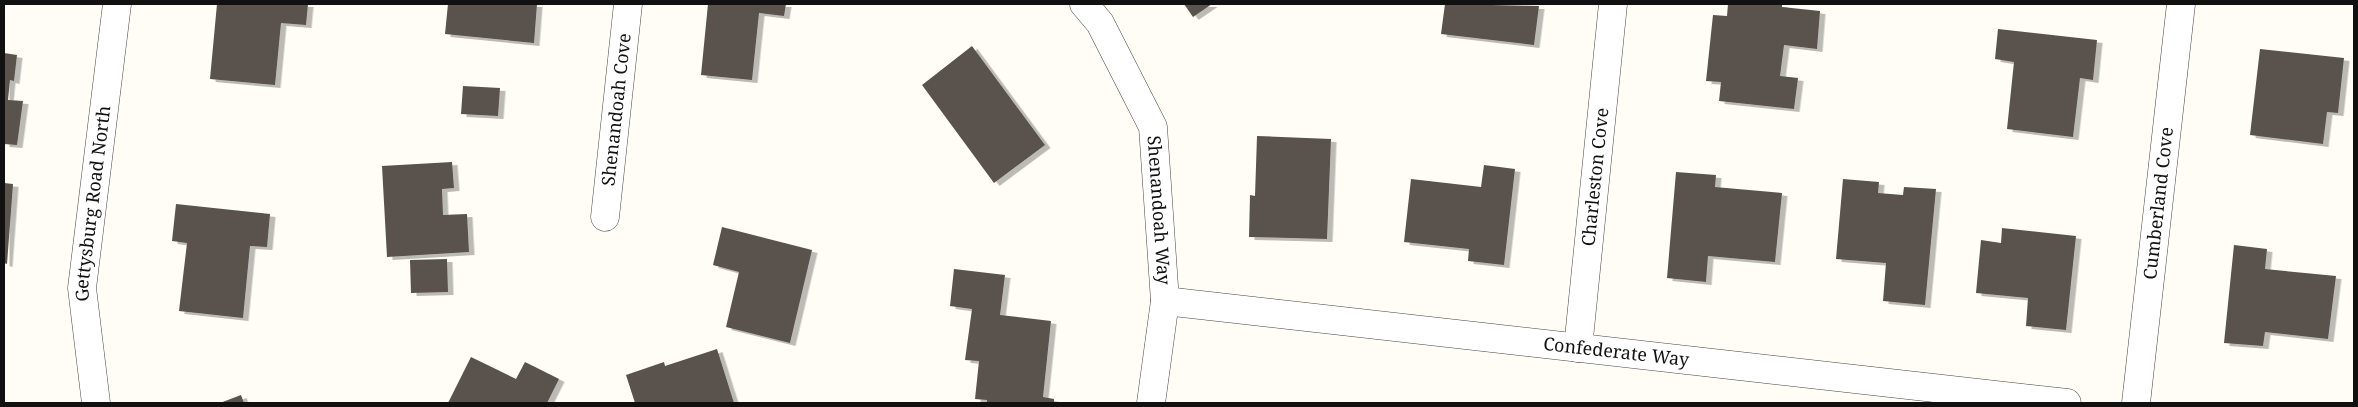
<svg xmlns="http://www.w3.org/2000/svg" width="2358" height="407" viewBox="0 0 2358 407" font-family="'Noto Serif',serif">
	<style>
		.building { fill: #5a524d; filter: url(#shadow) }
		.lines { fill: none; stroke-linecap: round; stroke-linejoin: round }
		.minor-casing { stroke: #444; stroke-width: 29 }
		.minor { stroke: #fff; stroke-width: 28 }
		.labels { text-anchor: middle; stroke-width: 5; stroke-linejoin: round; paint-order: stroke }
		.street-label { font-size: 18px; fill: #111; stroke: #fff }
	</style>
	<defs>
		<filter id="shadow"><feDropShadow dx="5.5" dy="3" stdDeviation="0" flood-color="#0004"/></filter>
	</defs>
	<rect width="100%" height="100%" fill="#fffdf5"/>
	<path class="building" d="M217 4H308L306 25 281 23 275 85 210 79Z
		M448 4H537L534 43 445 34Z
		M708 4H786L784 16 759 13 752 80 701 75Z
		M1184 4H1212L1193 17Z
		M1445 4 1539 6 1534 45 1441 34Z
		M1728 4H1782V7L1820 11 1817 49 1784 45 1780 76 1798 78 1794 109 1719 101 1721 82 1706 81 1713 15 1727 16Z
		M1998 29 2097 40 2093 80 2080 78 2073 137 2007 129 2014 62 1995 59Z
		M972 46 1045 145 994 183 922 85Z
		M2260 49 2344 58 2338 113 2327 112 2323 144 2250 135Z
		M4 53 17 55 14 81 10 80 8 100 23 101 17 145 4 144Z
		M463 86 500 88 498 116 461 114Z
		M1257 136 1331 139 1327 239 1249 237 1250 195 1255 196Z
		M452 162 454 188 442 189 443 215 467 214 469 252 387 257 382 166Z
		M1484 165 1515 169 1504 265 1468 261 1469 249 1404 242 1411 179 1481 187Z
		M1676 172 1716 175 1715 187 1782 193 1775 262 1708 256 1706 282 1667 278Z
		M1843 179 1879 182 1878 193 1903 195 1904 187 1936 189 1925 305 1883 301 1886 263 1836 259Z
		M4 183 13 184 7 264 4 263Z
		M176 204 270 214 267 247 250 246 243 318 179 311 187 243 172 241Z
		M722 227 812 250 790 343 726 327 739 272 713 265Z
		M2002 228 2076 236 2066 330 2026 326 2028 298 1976 293 1981 240 2001 243Z
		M2234 245 2267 249 2265 269 2336 276 2328 339 2265 332 2263 346 2224 343Z
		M447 259 448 292 411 293 410 260Z
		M954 269 1005 275 1000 315 1051 321 1043 397 1054 399V403H987V400L975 399 979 361 965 360 972 309 950 306Z
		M717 349 734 403H635L626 375 664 362 665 366Z
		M471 357 516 379 525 362 559 379 547 403H448Z
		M241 395 244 403H220Z"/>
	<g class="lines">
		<g class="minor-casing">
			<g id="minor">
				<path id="s1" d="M1084 4 1100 23 1153 127 1165 301 1151 403"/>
				<path id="s2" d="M605 217 628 4"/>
				<path id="s3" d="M1165 301 2067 403"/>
				<path id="s4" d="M1578 348 1613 4"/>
				<path id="s5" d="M96 403 82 288 117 4"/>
				<path id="s6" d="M2136 403 2181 4"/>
			</g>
		</g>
		<use href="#minor" class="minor"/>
	</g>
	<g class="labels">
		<g class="street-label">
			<text dy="6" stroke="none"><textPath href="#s2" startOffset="108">Shenandoah Cove</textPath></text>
			<text dy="6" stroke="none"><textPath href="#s4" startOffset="172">Charleston Cove</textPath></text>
			<text dy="6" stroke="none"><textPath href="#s5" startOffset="201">Gettysburg Road North</textPath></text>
			<text dy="6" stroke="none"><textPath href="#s6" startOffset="201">Cumberland Cove</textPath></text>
			<text dy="6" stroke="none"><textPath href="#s1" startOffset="225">Shenandoah Way</textPath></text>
			<text dy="6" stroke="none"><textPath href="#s3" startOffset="454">Confederate Way</textPath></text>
		</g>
	</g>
	<rect width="2358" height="407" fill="none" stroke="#111111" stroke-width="10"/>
</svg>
